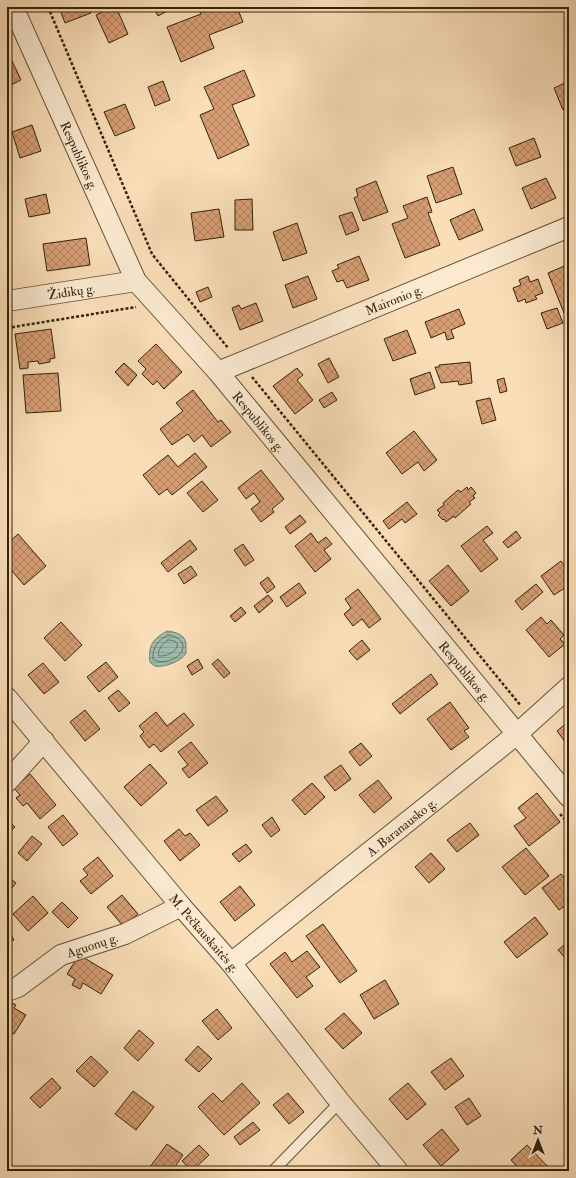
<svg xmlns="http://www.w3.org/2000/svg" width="576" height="1178" viewBox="0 0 576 1178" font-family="'IM FELL Double Pica',serif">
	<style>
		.water { fill: url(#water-rules); stroke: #747f6c }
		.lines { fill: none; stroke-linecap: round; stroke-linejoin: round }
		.shore { stroke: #6a705b; stroke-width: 1 }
		.building { fill: url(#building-cross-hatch); stroke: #352308 }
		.lane-casing { stroke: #665234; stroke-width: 12 }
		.street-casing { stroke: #665234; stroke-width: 22 }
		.path { stroke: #352308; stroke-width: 2.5; stroke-dasharray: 3 2; stroke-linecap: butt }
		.lane { stroke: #fbead1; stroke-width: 10 }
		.street { stroke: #fbead1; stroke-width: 20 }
		.labels { text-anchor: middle; stroke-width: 4; stroke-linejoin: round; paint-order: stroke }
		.street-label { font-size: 13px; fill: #352308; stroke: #fbead1 }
	</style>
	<defs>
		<pattern id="water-rules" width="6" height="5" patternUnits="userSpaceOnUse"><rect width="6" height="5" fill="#9ebcae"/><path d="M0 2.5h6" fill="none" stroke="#89a194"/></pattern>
		<pattern id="building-cross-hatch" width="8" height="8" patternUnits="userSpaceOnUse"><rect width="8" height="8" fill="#d79e74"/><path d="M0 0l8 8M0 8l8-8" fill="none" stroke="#af805d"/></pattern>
	</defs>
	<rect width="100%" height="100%" fill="#f9deb8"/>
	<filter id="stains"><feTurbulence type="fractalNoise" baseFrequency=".005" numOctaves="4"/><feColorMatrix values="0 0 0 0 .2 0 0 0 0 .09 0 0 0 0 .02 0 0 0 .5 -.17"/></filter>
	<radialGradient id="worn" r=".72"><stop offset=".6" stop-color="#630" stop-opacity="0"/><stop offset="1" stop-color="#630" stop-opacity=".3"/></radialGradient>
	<path class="water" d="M167 631C176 632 187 635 186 646 186 648 186 651 186 653 182 661 164 668 155 666 153 665 151 663 150 662 148 645 153 639 167 631Z"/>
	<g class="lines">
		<path class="shore" d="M168 635C176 636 186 641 182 651 178 660 160 665 153 659 152 648 158 640 168 635Z
			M168 640C187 640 174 657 159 656L158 654C160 647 162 644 168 640Z"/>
	</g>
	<path class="building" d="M59 7H88L91 13 65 23Z
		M113 7H116L128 34 109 43 96 15Z
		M153 7H167L169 10 158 16Z
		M206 7H237L243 22 209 35 214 48 181 62 167 27 201 14 199 10Z
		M7 50 21 80 7 87Z
		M244 70 255 96 232 105 249 145 218 159 200 115 214 109 204 87Z
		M163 81 170 100 155 106 148 87Z
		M569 81V107L563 110 554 88Z
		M125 104 135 128 115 136 104 112Z
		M32 125 41 151 20 158 12 132Z
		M534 138 541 157 516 166 509 148Z
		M453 167 462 194 436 203 427 176Z
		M546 178 556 198 531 209 522 188Z
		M376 181 388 212 363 221 354 198 358 196 356 189Z
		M46 194 50 213 29 217 25 199Z
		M427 197 432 212 428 213 440 245 405 258 392 224 408 218 403 206Z
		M252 199 253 230H235V200Z
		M219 209 224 237 195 241 191 213Z
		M474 209 483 230 459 240 450 220Z
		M352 212 359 230 346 235 339 216Z
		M297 223 307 253 283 261 273 232Z
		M86 238 90 265 47 271 43 244Z
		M359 256 369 280 347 288 343 280 337 282 332 271 339 268 337 265Z
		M569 264V317L566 318 548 273Z
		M308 276 317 299 293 308 285 285Z
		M528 276 530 282 538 279 543 293 535 296 537 299 526 303 525 299 518 302 513 288 521 285 519 280Z
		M208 287 212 297 200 302 196 292Z
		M256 303 263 321 240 330 232 308 239 305 241 309Z
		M557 308 563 323 547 329 541 313Z
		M459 309 465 324 451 330 454 338 447 340 445 332 431 338 425 322Z
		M51 329 55 358 50 359V362L39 364 38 361 28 362V368L20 369 15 334Z
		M407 330 416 353 393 361 384 339Z
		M156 344 182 372 164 389 157 381 153 385 142 374 146 369 138 361Z
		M329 358 339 377 328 383 318 364Z
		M470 362 472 383 459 385 458 381 441 383 435 367H439V365Z
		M124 363 137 375 128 386 115 372Z
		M297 368 303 375 297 380 313 400 295 414 273 386Z
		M430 372 435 388 415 395 410 379Z
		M58 373 61 411 26 413 23 375Z
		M504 378 507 391 500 393 497 380Z
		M193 390 218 422 221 420 231 432 211 447 202 435 194 442 188 434 172 445 160 429 183 411 176 403Z
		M332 392 337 400 324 408 319 400Z
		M490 398 496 420 482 424 476 401Z
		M414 431 437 460 424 471 418 462 402 474 386 453Z
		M195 453 207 467 172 495 167 489 159 495 143 475 168 455 178 467Z
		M261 470 284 499 272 509 274 512 261 522 251 509 260 502 254 493 246 499 238 488Z
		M202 481 218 500 203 512 187 493Z
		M467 487 468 490 471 487 476 493 473 496 475 498 469 502 471 504 455 518 454 516 446 522 444 519 443 520 438 515 440 513 437 510 444 505 443 503 458 490 461 492Z
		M407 502 417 514 405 523 402 519 389 529 383 521Z
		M300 515 306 522 290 534 285 527Z
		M487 526 493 533 483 540 498 559 481 572 461 546Z
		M516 531 521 538 508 548 503 542Z
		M311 533 318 543 326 537 332 544 324 550 331 559 315 572 295 546Z
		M18 534 46 566 24 585 7 565V544Z
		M190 540 197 549 168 572 161 563Z
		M243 544 254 560 245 566 234 550Z
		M561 561 569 572V587L568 586 554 595 541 576Z
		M448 565 469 591 451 606 429 581Z
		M191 566 197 575 184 584 178 574Z
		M268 577 275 587 267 593 260 583Z
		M299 583 306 593 287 607 280 597Z
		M536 584 543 592 522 610 515 601Z
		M358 589 381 619 369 628 362 619 353 626 344 614 351 608 345 599Z
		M268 595 273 601 259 613 254 606Z
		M241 607 246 613 235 622 230 616Z
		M541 617 547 624 551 620 564 635 560 639 565 644 549 657 526 630Z
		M61 622 82 645 65 661 44 638Z
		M362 640 370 650 357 660 349 651Z
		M198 659 203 668 192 675 187 666Z
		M218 659 230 673 224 678 212 664Z
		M106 662 118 677 99 692 87 677Z
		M43 663 59 682 44 694 28 675Z
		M431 674 438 684 400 714 392 704Z
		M118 690 130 703 119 712 108 698Z
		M450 702 469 728 464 731 469 737 451 750 427 719Z
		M85 710 100 729 85 741 70 722Z
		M156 712 167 726 184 713 194 725 161 752 154 744 149 748 140 736 144 732 139 726Z
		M569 721V747L557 731Z
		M191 742 208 763 189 778 182 769 188 765 178 752Z
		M361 743 372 756 360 766 349 752Z
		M150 764 167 783 141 806 124 787Z
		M341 765 351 779 335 791 324 777Z
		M30 774 56 805 40 819 27 803 23 806 16 798 20 795 14 788Z
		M378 780 392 798 374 813 359 795Z
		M312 783 325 797 305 815 292 800Z
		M537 793 560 822 529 846 514 826 526 818 518 808Z
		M216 796 228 811 208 826 196 810Z
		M63 815 78 834 63 846 48 827Z
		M272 817 280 830 271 837 262 825Z
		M7 819 15 827 8 833H7Z
		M470 823 479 835 457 852 447 840Z
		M179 829 185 836 190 833 200 845 180 861 164 841Z
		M32 836 42 844 27 861 18 853Z
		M246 844 252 852 239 862 232 854Z
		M526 848 549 876 525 895 502 867Z
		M431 853 445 869 429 883 415 867Z
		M98 857 113 876 91 894 80 881 88 875 83 869Z
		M561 874 569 884V903L559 910 542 888Z
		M7 876 16 883 7 894Z
		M240 886 255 905 235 921 220 902Z
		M122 895 138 914 123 926 107 907Z
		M33 896 48 913 28 931 13 914Z
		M62 902 78 918 68 928 52 912Z
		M535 917 548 934 517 958 504 942Z
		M323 924 357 971 340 983 306 936Z
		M7 928 14 940 8 943 12 951 7 953Z
		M569 941V962L558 950Z
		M307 951 320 967 306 977 313 986 297 998 270 964 285 952 292 962Z
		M79 955 113 975 101 994 83 983 80 989 72 985 75 979 67 974Z
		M385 980 399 1004 374 1019 360 995Z
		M7 1000 16 1005 14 1008 26 1015 14 1034 7 1030Z
		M217 1009 232 1028 218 1040 202 1021Z
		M344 1013 362 1033 343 1049 325 1029Z
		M139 1030 154 1043 138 1061 124 1048Z
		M198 1046 212 1059 199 1072 185 1060Z
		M91 1056 108 1072 94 1087 76 1071Z
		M451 1058 464 1076 445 1090 431 1072Z
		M52 1078 61 1088 40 1108 30 1098Z
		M242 1083 260 1103 224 1135 198 1107 213 1093 222 1102Z
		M408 1083 426 1104 407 1120 389 1099Z
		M133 1091 154 1107 136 1130 115 1114Z
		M288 1093 304 1112 289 1124 273 1105Z
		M469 1098 481 1116 467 1125 455 1107Z
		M253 1122 260 1130 240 1145 234 1137Z
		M442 1129 459 1150 441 1166 423 1145Z
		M167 1144 183 1155 172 1171H147Z
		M199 1145 209 1155 192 1171 182 1161Z
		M527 1145 551 1170 549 1171H521L511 1160Z"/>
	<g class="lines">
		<g class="lane-casing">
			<path id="lane" d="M273 1171 340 1102"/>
		</g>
		<g class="street-casing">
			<g id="street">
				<path id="s1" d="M13 7 136 281 218 372 569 797"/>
				<path id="s2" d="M7 301 136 281"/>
				<path id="s3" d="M218 372 569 227"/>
				<path id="s4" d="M7 698 181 906 231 963 340 1102 398 1171"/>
				<path d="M7 782 44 741"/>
				<path id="s5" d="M231 963 517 734 569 687"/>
				<path id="s6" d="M7 991 18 987 61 955 125 934 181 906"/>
			</g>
		</g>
		<path class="path" d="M48 7 152 254 228 348
			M7 328 136 307
			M252 377 521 706
			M560 814 569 824"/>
		<use href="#lane" class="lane"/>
		<use href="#street" class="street"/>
	</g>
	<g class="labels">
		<g class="street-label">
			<text dy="5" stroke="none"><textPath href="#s1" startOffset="163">Respublikos g.</textPath></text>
			<text dy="5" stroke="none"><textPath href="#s2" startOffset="65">Židikų g.</textPath></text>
			<text dy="5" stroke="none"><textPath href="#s3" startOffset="190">Maironio g.</textPath></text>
			<text dy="5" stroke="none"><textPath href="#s1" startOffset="487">Respublikos g.</textPath></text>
			<text dy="5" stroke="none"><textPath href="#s1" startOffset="811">Respublikos g.</textPath></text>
			<text dy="5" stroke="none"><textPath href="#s5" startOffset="218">A. Baranausko g.</textPath></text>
			<text dy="5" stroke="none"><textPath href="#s4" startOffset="307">M. Pečkauskaitės g.</textPath></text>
			<text dy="5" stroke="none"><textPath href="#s6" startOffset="98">Aguonų g.</textPath></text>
		</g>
	</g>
	<rect width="576" height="1178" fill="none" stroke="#f9deb8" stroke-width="24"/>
	<rect x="8" y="8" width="560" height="1162" fill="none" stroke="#352308" stroke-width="2"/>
	<rect x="12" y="12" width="552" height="1154" fill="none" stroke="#352308"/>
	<g transform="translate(538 1140)" stroke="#fbead1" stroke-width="3" paint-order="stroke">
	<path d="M0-3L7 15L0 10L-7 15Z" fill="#352308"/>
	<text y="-6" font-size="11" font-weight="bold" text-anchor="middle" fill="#352308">N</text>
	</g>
	<rect width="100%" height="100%" filter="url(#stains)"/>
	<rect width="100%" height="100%" fill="url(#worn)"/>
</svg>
